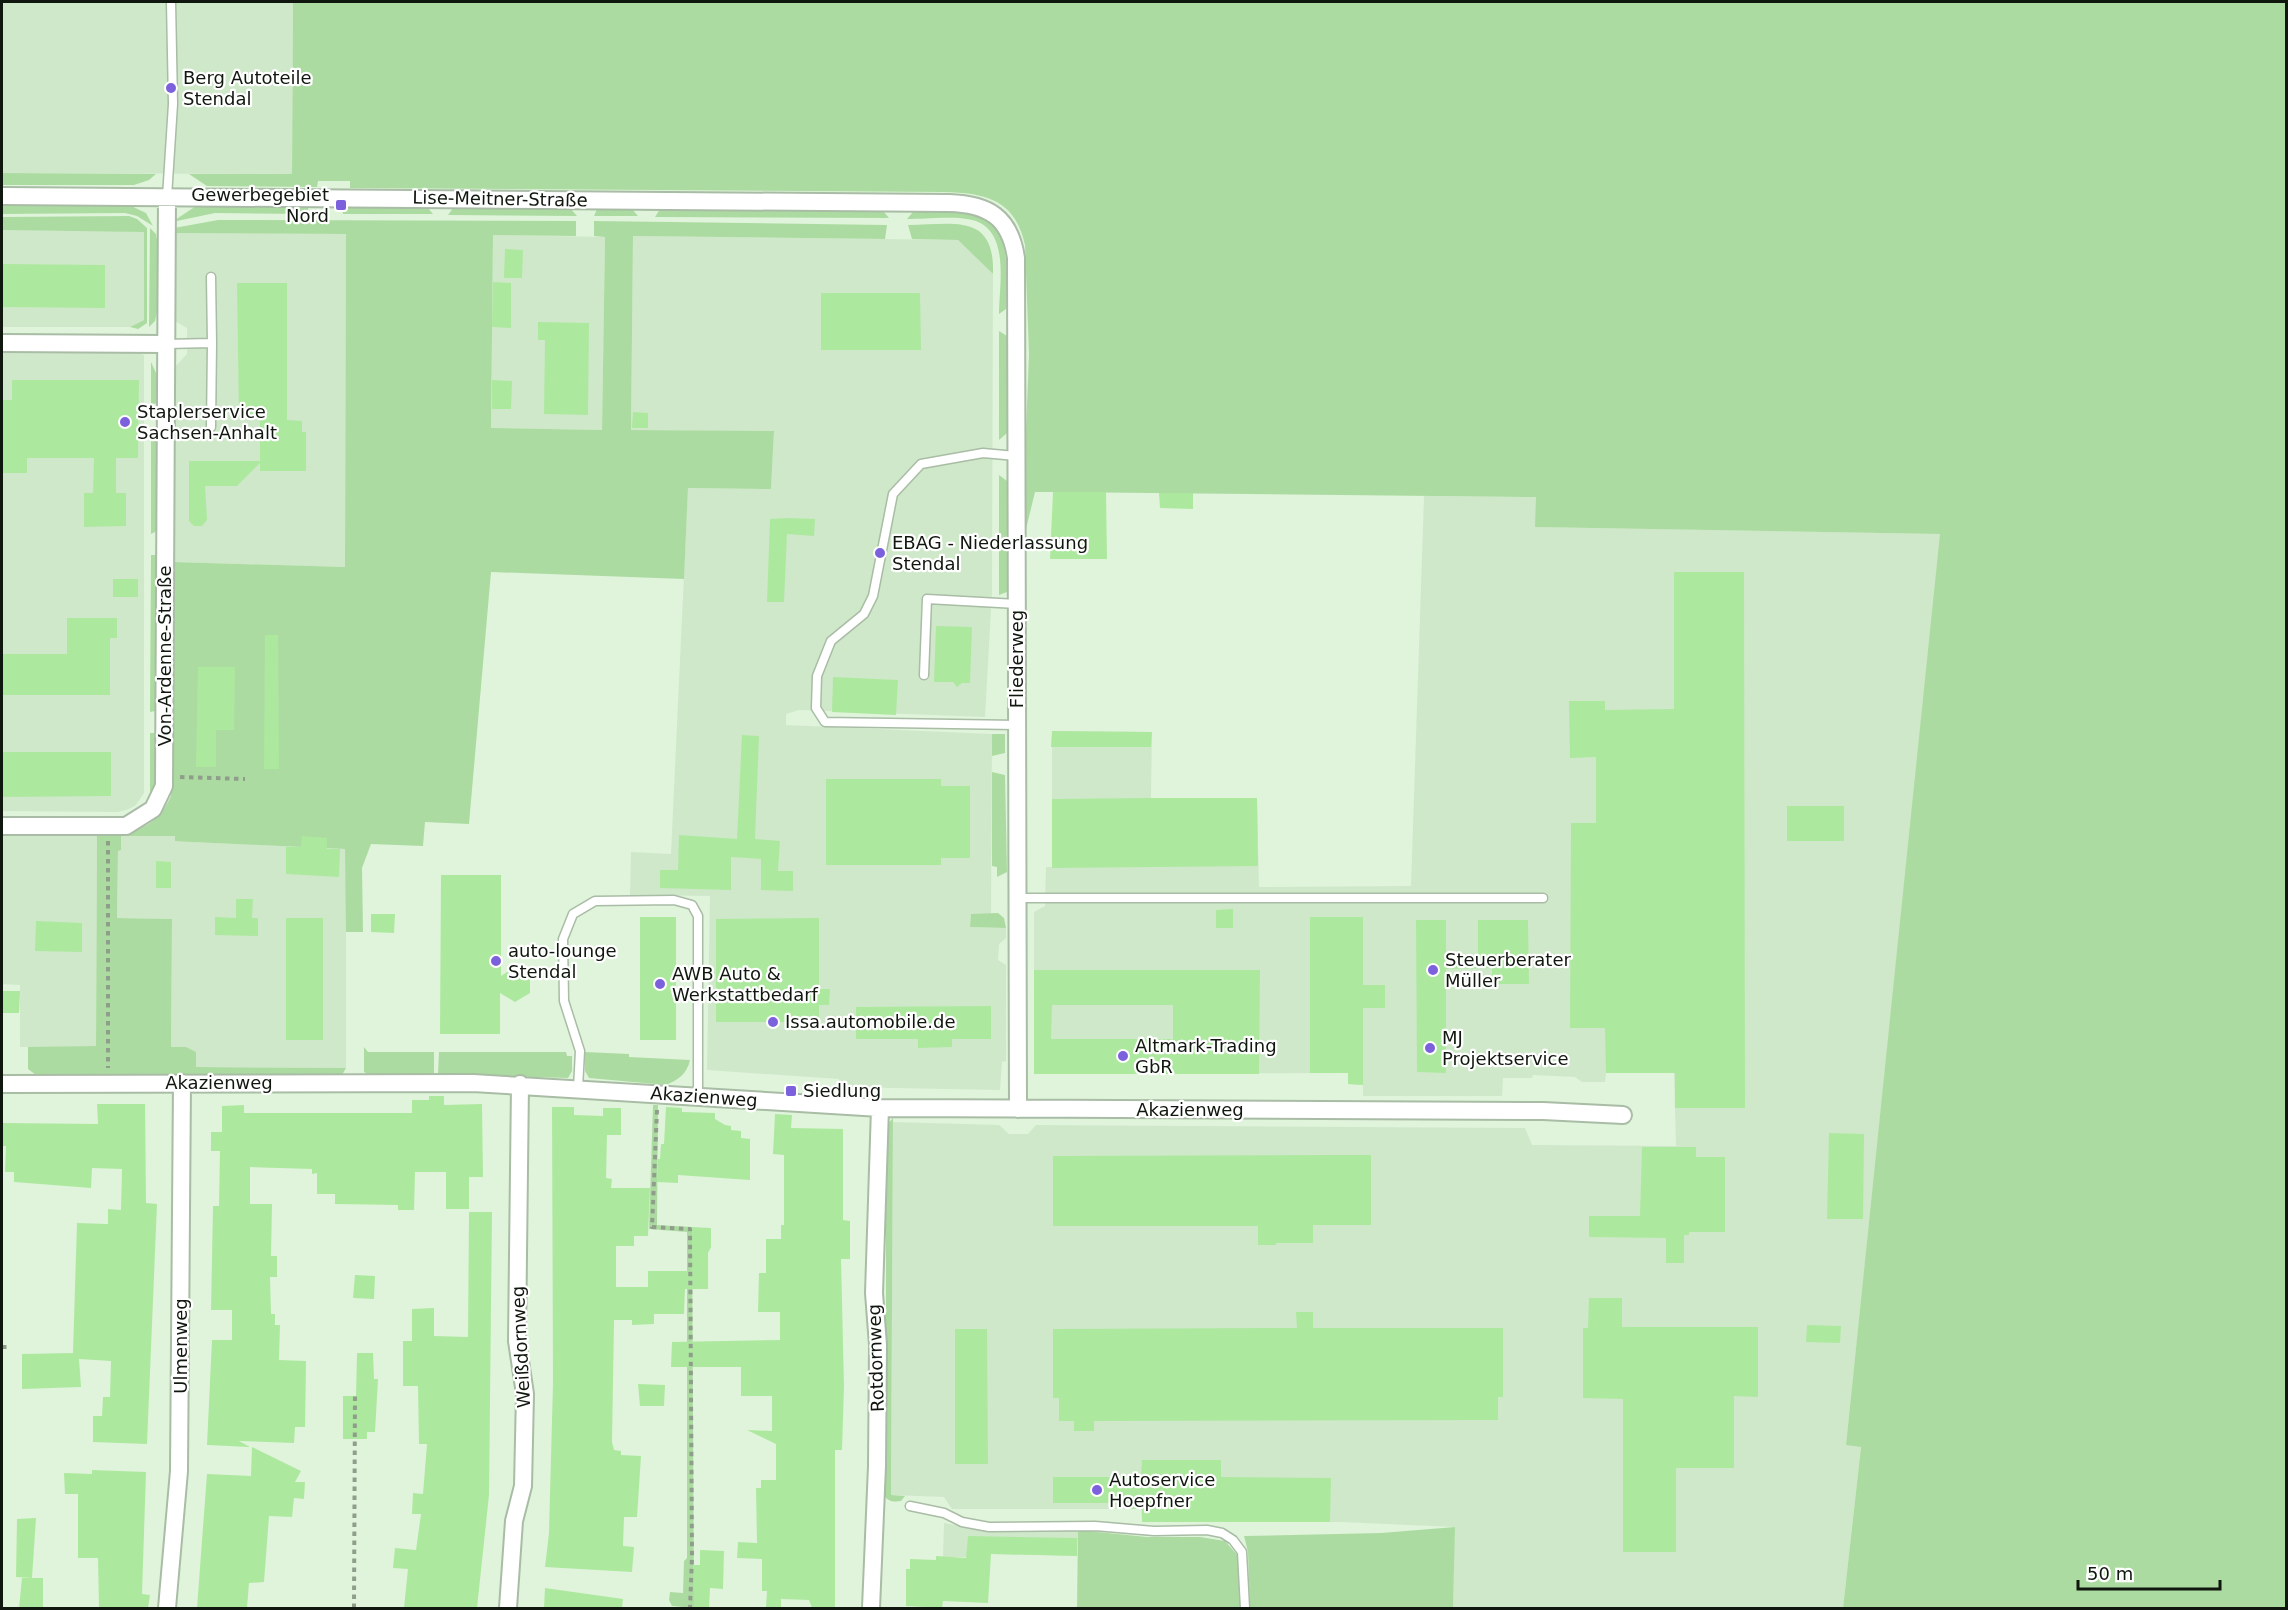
<svg xmlns="http://www.w3.org/2000/svg" width="2288" height="1610" viewBox="0 0 2288 1610" font-family="'DejaVu Sans',sans-serif">
	<style>
		.built { fill: #cfe8ca }
		.green { fill: #acdba1 }
		.building { fill: #ade89f; fill-rule: evenodd }
		.lines { fill: none; stroke-linecap: round; stroke-linejoin: round }
		.lane-casing { stroke: #a9bca5; stroke-width: 11 }
		.street-casing { stroke: #a9bca5; stroke-width: 20 }
		.path { stroke: #8f9e8b; stroke-width: 4; stroke-dasharray: 4.5 4.5; stroke-linecap: butt }
		.lane { stroke: #fff; stroke-width: 8 }
		.street { stroke: #fff; stroke-width: 16 }
		.poi-dot { fill: #7c61dc; stroke: #fff; stroke-width: 2 }
		.labels { text-anchor: middle; stroke-width: 4.5; stroke-linejoin: round; paint-order: stroke }
		.poi-label { font-size: 18px; fill: #10170e; stroke: #fff; text-anchor: start }
		.street-label { font-size: 18px; fill: #10170e; stroke: #fff }
	</style>
	<rect width="100%" height="100%" fill="#e0f4db"/>
	<path class="built" d="M2 2H293L292 174 2 173Z
		M2 230 144 231V320L130 327H2Z
		M173 233 346 234 345 567 173 562V369L187 354V328L173 320Z
		M493 235 605 237 602 430 491 428Z
		M633 236 958 240 993 274 992 591 985 717 799 710 786 714V725L992 734 991 914H971L970 927 1006 928V938L999 944 998 960 1006 965V1061L1002 1062 1000 1090 839 1087V1079L707 1070 710 896 630 895 631 852 671 854 688 488 771 489 774 432 631 430Z
		M2 352H136L144 355V793L136 805 129 809 118 812 2 811Z
		M1424 496 1536 497V527L1941 534 1846 1445 1861 1446 1843 1608H1453L1454 1527 1341 1522H1142L1141 1509H952L944 1497 891 1495 893 1122 999 1125 1009 1134H1028L1036 1125 1525 1128 1532 1145 1676 1146 1674 1073H1606L1605 1082H1582L1575 1077 1533 1075 1532 1078H1503L1502 1096H1363V1085L1348 1084V1073L1034 1074V912L1045 906 1046 867H1052V731L1152 732 1151 798H1257L1259 887 1411 886Z
		M97 834 96 1047H20V985L2 984V835Z
		M121 835 175 836 192 842 346 849V1068L196 1067 186 1047H171L172 919 117 918 118 850 121 849Z
		M944 1523 984 1530H1078L1077 1556 967 1553V1557H943Z"/>
	<path class="green" d="M293 2H2286V1608H1843L1861 1447 1846 1445 1940 534 1535 527 1536 497 1053 492H1035L1026 529 1025 455 1029 354 1025 245C1015 199 985 193 943 192L350 188V181H318L317 187 207 186 189 174H292Z
		M2 173 156 174 149 180 134 185H2Z
		M2 205H129L146 213 153 226 137 216 125 213 2 214Z
		M196 206H308V214L215 213 172 222Z
		M342 207H427L433 214H343Z
		M453 208 571 209 577 216 448 215Z
		M597 209H632L638 216H594Z
		M660 209 884 212 889 218 655 217Z
		M913 212C931 212 952 209 970 212 1014 220 1007 277 1006 309L999 314C999 286 1010 234 976 221 959 215 925 219 907 219Z
		M129 216 137 219 147 228V323L138 329 130 327 144 320V232L2 230V217Z
		M218 220 576 221V236L493 235 491 428 602 430 605 237 594 236V221L887 225 885 239 633 236 631 430 774 431 771 489 688 488 684 579 491 572 469 824 425 822 423 846 371 844 362 868 363 932H346L345 849 192 842 175 841V836H121V850L118 851 117 918 172 919 171 1047H186L196 1052V1067L346 1068 342 1075H36L28 1069V1047L96 1046 97 834C131 834 155 831 171 796L173 562 345 567 346 234 173 233 174 228Z
		M908 225C953 225 995 212 993 274L958 240 912 239Z
		M150 228 156 234 157 240V312L155 321 149 327Z
		M999 331 1007 336V433L999 440Z
		M151 362 157 375V403L151 405Z
		M151 430 157 432V531L151 534Z
		M999 475 1007 481V592L999 595Z
		M151 555H157L155 711 150 712Z
		M150 733H156L157 777 150 798Z
		M992 734H1005V753L992 756Z
		M992 772 1005 775 1007 872 997 877V867L992 866Z
		M998 913 1004 918 1006 928 970 927 971 914Z
		M364 1047 368 1052H434V1075H369L364 1072Z
		M439 1052H566L567 1056H572V1071L568 1078 438 1074Z
		M585 1052 629 1054V1057L690 1060C687 1074 678 1080 666 1085L589 1078 585 1071Z
		M653 1105H658L657 1225 692 1227 694 1608 672 1606 669 1600 670 1592 683 1593 684 1561 687 1558V1232L649 1229Z
		M893 1118 891 1495 905 1496 901 1501C894 1502 888 1502 884 1495L886 1333 880 1328V1317L886 1312V1234L881 1229 886 1214 887 1181 881 1175 887 1125Z
		M1455 1527 1453 1608H1250L1248 1552 1244 1536 1381 1533Z
		M1078 1530 1147 1537H1200L1225 1541 1239 1557 1242 1608H1077Z"/>
	<path class="building" d="M505 249 523 250 522 278H504Z
		M2 264 105 265V308L2 307Z
		M493 282 511 283V328L492 327Z
		M237 283H287V420L302 421V432H306V471H260V463L237 486H205L207 520 202 526H194L189 521V461H260V418H239Z
		M821 293H920L921 350H821Z
		M538 322 589 323 588 415 544 414 545 340H538Z
		M12 380H139L138 458H116V493H126V526L84 527V493H93L94 458H27V473H2V400H12Z
		M492 380 512 381 511 409H492Z
		M633 412 648 413V428H632Z
		M1053 492H1106L1107 559H1050Z
		M1159 493H1193V509L1160 508Z
		M788 518 815 519 814 536 787 534 784 602H767L770 519Z
		M1674 572H1744L1745 1108H1675V1073H1606L1605 1028H1570L1571 823H1596V757L1570 758 1569 701H1605V710L1674 709Z
		M113 579H138V597H113Z
		M67 618H117V638H110V695H2V654H67Z
		M936 626 972 627 970 683H962L957 687 953 682H934Z
		M265 635H278L279 769H264Z
		M198 667H235L234 730H216V767H196Z
		M833 677 898 680 896 715 832 712Z
		M1052 731 1152 732 1151 747H1051Z
		M742 735 759 736 755 839 780 841 778 871H793V891L761 890V859L731 857V890L660 888V870H678L679 835 737 839Z
		M2 752H111V796L2 797Z
		M826 779H941V786H970V858H941V865H826Z
		M1151 798H1257L1258 866 1052 868V799Z
		M1787 806H1844V841H1787Z
		M302 836 327 838V849H340L339 877 286 874V847H301Z
		M156 861 171 862V888H156Z
		M441 875H501V976L515 967 530 976V993L515 1002 500 993V1034H440Z
		M236 899H253L252 918H258V936L215 935V917L236 918Z
		M1233 909V928H1216V910Z
		M371 914H395L394 933 371 932Z
		M640 917H676V1040H640Z
		M1310 917H1363V985H1385V1008H1363V1085L1348 1084V1073H1310Z
		M286 918H323V1040H286Z
		M819 918V989H830L829 1005H819V1022H716V919Z
		M1416 920H1446V954L1478 955V920H1528L1529 984H1492V968L1446 969V1073L1417 1072Z
		M36 921 82 923V952L35 951Z
		M1034 970H1260L1259 1074H1034ZM1052 1005H1173V1039H1051Z
		M3 991H20L19 1013H2Z
		M991 1006V1039H952V1047L918 1048V1039H856V1007Z
		M429 1096H444V1105L482 1104 483 1177H469V1209H446V1172H415L414 1210H398V1205L335 1204V1194H317V1173L312 1174V1169L250 1167V1204H272L271 1256H277V1277H270L271 1314H275V1325H280L279 1360 306 1361 305 1427H295L294 1443 239 1441 250 1447 207 1445 212 1340H232V1310H211L213 1206H219L220 1151H211V1132H222V1106L244 1105V1113H412V1100H429Z
		M97 1104H145L146 1203 157 1204 147 1444 93 1442V1416H102L103 1397H110L111 1361 79 1359 81 1387 22 1389V1354L73 1353 77 1223 108 1224V1209L121 1210 122 1169 92 1168 91 1188 14 1182V1172H5L6 1146H2V1123L98 1124Z
		M552 1107H574V1115L603 1116V1108H621V1135H607L606 1178 612 1179 611 1188H650L648 1236H634V1246H616V1287H648V1271H691L692 1227 711 1228V1247L708 1253V1289H685L684 1314H654V1324L632 1325V1320H614L612 1442 614 1450 621 1451V1455L641 1456 637 1517H624L623 1546 634 1547 632 1572 545 1567 549 1533 553 1383Z
		M666 1107 682 1108V1112L715 1113V1119L725 1125 731 1126V1130L741 1131V1138L750 1139V1180L678 1175V1183L657 1182 658 1159H660L661 1144H664Z
		M775 1114 792 1115 791 1128 843 1129V1220L850 1221V1259H841L844 1386 842 1450H835V1608H812L809 1600 781 1599V1608H766L767 1591H762V1559L737 1558 738 1542 757 1543 756 1488H761V1480H776V1444L747 1430 772 1431V1396H741V1367H671L672 1342 780 1340V1312H758L759 1273H766V1239H781V1225H784V1155L773 1154Z
		M1829 1133 1864 1134 1863 1219H1827Z
		M1642 1147H1696V1157H1725V1232H1689V1235H1684V1263H1666V1238L1589 1237V1216H1640Z
		M1332 1155H1371V1225H1313V1243H1276V1245H1258V1226H1053V1156Z
		M469 1212H492L489 1495 477 1608H404L408 1569 393 1568 395 1548 416 1550 421 1514H412L413 1493 423 1494 427 1444H419L418 1386H403V1341H412V1309L434 1308V1336L468 1337Z
		M355 1275 375 1276 374 1299 353 1298Z
		M1589 1298H1622V1327H1758V1397L1734 1396V1468H1676V1552H1623V1399L1583 1398V1328H1588Z
		M1296 1312H1313V1328H1503V1397H1498V1420L1094 1421V1431H1074V1421H1059V1398H1053V1329L1297 1328Z
		M1807 1325 1841 1326 1840 1343 1806 1342Z
		M955 1329H987L988 1464H955Z
		M357 1353H373L374 1379H378L375 1432H367V1439H343V1396H356Z
		M638 1384 665 1385 664 1406H640Z
		M252 1447 301 1471 295 1482H305L304 1499 294 1498 292 1517 269 1516 264 1582 249 1583 247 1608H197L207 1474 251 1476Z
		M1142 1460H1221V1477L1331 1478 1330 1522H1142V1509H1129V1503H1053V1477H1141Z
		M92 1470 146 1472 142 1594 150 1595 148 1608H99L98 1558H78V1494H65L64 1473 92 1474Z
		M36 1518 32 1578 16 1577 17 1519Z
		M968 1536 1077 1538V1556L991 1554 988 1603 943 1601 942 1608 906 1606V1569H910V1559L936 1560V1556L966 1558Z
		M700 1550 724 1551 723 1589 710 1588 709 1608H694V1565H700Z
		M22 1578H43V1608H19Z
		M545 1588 623 1599 622 1608H544Z"/>
	<g class="lines">
		<g class="lane-casing">
			<path id="lane" d="M167 197 173 104 171 2
				M211 277 212 343
				M165 344 212 343 211 427
				M1016 456 983 453 921 464 893 494 873 596 864 614 831 641 817 676 816 708 825 722 1017 725
				M924 675 927 599 1017 604
				M1018 898H1543
				M578 1088 580 1051 564 1001 563 939 573 914 595 901 674 900 692 905 698 916V1096
				M910 1506 944 1513 962 1522 989 1527 1095 1526 1154 1531 1207 1530 1222 1533 1233 1540 1242 1552 1245 1608"/>
		</g>
		<g class="street-casing">
			<path id="street" d="M2 196 949 203C988 204 1010 217 1016 258L1018 1109
				M2 343 164 344
				M2 826H126L153 809 164 786 167 197
				M2 1084 473 1083 880 1108 1543 1111 1623 1115
				M167 1608 179 1471 182 1083
				M508 1608 514 1521 523 1486 525 1394 517 1341 520 1084
				M871 1608 877 1466 878 1345 874 1293 880 1108"/>
		</g>
		<path class="path" d="M180 777 245 779
			M108 841V1068
			M657 1110 652 1227 690 1229 692 1557 690 1608
			M2 1347H9
			M354 1608 355 1393"/>
		<use href="#lane" class="lane"/>
		<use href="#street" class="street"/>
	</g>
	<g class="poi-dot">
		<circle cx="171" cy="88" r="6"/>
		<rect x="335" y="199" width="12" height="12" rx="3"/>
		<circle cx="125" cy="422" r="6"/>
		<circle cx="880" cy="553" r="6"/>
		<circle cx="496" cy="961" r="6"/>
		<circle cx="1433" cy="970" r="6"/>
		<circle cx="660" cy="984" r="6"/>
		<circle cx="773" cy="1022" r="6"/>
		<circle cx="1430" cy="1048" r="6"/>
		<circle cx="1123" cy="1056" r="6"/>
		<rect x="785" y="1085" width="12" height="12" rx="3"/>
		<circle cx="1097" cy="1490" r="6"/>
	</g>
	<g class="labels">
		<g class="poi-label">
			<text x="183" y="84">Berg Autoteile<tspan x="183" dy="21">Stendal</tspan></text>
			<text x="329" y="201" text-anchor="end">Gewerbegebiet<tspan x="329" dy="21">Nord</tspan></text>
			<text x="137" y="418">Staplerservice<tspan x="137" dy="21">Sachsen-Anhalt</tspan></text>
			<text x="892" y="549">EBAG - Niederlassung<tspan x="892" dy="21">Stendal</tspan></text>
			<text x="508" y="957">auto-lounge<tspan x="508" dy="21">Stendal</tspan></text>
			<text x="1445" y="966">Steuerberater<tspan x="1445" dy="21">Müller</tspan></text>
			<text x="672" y="980">AWB Auto &amp;<tspan x="672" dy="21">Werkstattbedarf</tspan></text>
			<text x="785" y="1028">Issa.automobile.de</text>
			<text x="1442" y="1044">MJ<tspan x="1442" dy="21">Projektservice</tspan></text>
			<text x="1135" y="1052">Altmark-Trading<tspan x="1135" dy="21">GbR</tspan></text>
			<text x="803" y="1097">Siedlung</text>
			<text x="1109" y="1486">Autoservice<tspan x="1109" dy="21">Hoepfner</tspan></text>
		</g>
		<g class="street-label">
			<text transform="translate(500 199) rotate(1)" y="6">Lise-Meitner-Straße</text>
			<text transform="translate(165 656) rotate(-90)" y="6">Von-Ardenne-Straße</text>
			<text transform="translate(1017 659) rotate(-90)" y="6">Fliederweg</text>
			<text x="219" y="1089">Akazienweg</text>
			<text transform="translate(704 1097) rotate(4)" y="6">Akazienweg</text>
			<text x="1190" y="1116">Akazienweg</text>
			<text transform="translate(181 1346) rotate(-90)" y="6">Ulmenweg</text>
			<text transform="translate(521 1347) rotate(-93)" y="6">Weißdornweg</text>
			<text transform="translate(876 1358) rotate(-92)" y="6">Rotdornweg</text>
		</g>
	</g>
	<rect width="2288" height="1610" fill="none" stroke="#10170e" stroke-width="6"/>
	<path d="M2078 1580v9h142v-9" fill="none" stroke="#10170e" stroke-width="3"/>
	<text x="2087" y="1580" font-size="18" fill="#10170e" stroke="#ffffff" stroke-width="4.5" paint-order="stroke">50 m</text>
</svg>
